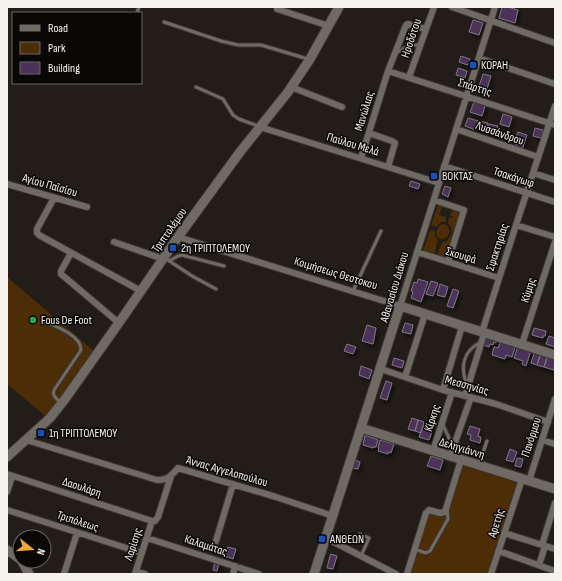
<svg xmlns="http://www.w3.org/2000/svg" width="562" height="581" viewBox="0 0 562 581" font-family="'Sofia Sans Condensed',sans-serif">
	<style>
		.green { fill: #4c2d05 }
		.building { fill: #4c315a; stroke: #7b777d; filter: url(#shadow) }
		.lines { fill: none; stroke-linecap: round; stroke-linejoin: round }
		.lane-casing { stroke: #3b3733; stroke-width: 5 }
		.street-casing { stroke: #3b3733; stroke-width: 8 }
		.secondary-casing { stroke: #3b3733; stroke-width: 11 }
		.lane { stroke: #706a64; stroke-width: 3 }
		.street { stroke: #706a64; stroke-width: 6 }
		.secondary { stroke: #706a64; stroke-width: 9 }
		.transit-dot { fill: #1a4fb4; stroke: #0a0806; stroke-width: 1.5 }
		.leisure-dot { fill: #2e9e5b; stroke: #0a0806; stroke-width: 1.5 }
		.labels { text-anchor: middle; stroke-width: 3; stroke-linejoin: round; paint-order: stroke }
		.street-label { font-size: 12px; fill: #f6f3ef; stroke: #0a0806 }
		.poi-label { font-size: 12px; fill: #f6f3ef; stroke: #0a0806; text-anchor: start }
	</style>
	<defs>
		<filter id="shadow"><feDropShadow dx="2" dy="3" stdDeviation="2" flood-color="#0009"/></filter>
	</defs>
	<rect width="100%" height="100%" fill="#221d19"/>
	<path class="green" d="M439 203 449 206 448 208 442 207 439 215 446 217V222H441L436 227 431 225Z
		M453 208 463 211 456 234 452 233 451 227 448 223 449 218H452L453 217 450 215Z
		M442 224 447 225 450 231 447 237 442 240 437 237C436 232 437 227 442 224Z
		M430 230 435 231V236L438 240 434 255 423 251Z
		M451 235 455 237 448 259 437 256 442 242 447 241Z
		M7 277 94 351 47 417 7 384Z
		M463 464 519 482 489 574H410L429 513 445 517Z"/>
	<path class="building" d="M502 7H508L518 10 515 23 499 18Z
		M473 20 483 23 479 35 469 32Z
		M461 56 470 59 468 65 459 62Z
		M458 68 467 71 465 78 456 75Z
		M483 74 491 76 487 89 479 86Z
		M474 102 485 106 482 116 470 112Z
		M503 114 512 117 509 127 500 124Z
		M468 118 478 121 476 130 465 126Z
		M479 121 488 123 486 132 477 129Z
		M489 124 498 126 496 135 487 132Z
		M535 128 543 130 541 138 533 136Z
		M518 132 527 135 522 150 515 147 517 141 515 140Z
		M411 181 420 184 418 189 409 186Z
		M445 186 451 188 448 197 442 194Z
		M418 279 428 282 421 302 411 298 413 292 411 291 414 282 417 283Z
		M431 281 438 283 433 296 426 294Z
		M440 284 448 287 445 297 437 295Z
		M453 289 459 291 453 308 447 306Z
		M405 323 413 325 411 334 402 332Z
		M367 325 376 328 373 344 362 341Z
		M534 328 546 331 545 336H543V338L532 335Z
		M485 336 497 339 496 343 494 342 493 345 490 344 489 347 483 345Z
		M549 336 555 338V347L546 344Z
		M501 340 516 344 512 357 506 355 505 359 492 355 494 347 498 348Z
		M347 344 356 347 353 354 344 351Z
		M518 346 531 350 526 366 522 364 523 361 514 358Z
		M535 351 541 353 537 365 531 363Z
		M541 353 548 355 544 367 537 365Z
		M548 355 555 358 554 370 544 367Z
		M394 358 404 361 402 368 392 365Z
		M361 366 372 370 369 379 359 375Z
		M386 381 392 383 387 400 380 398Z
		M412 418 418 420 415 431 408 429Z
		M418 420 424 422 421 433 415 431Z
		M423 426 433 429 429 440 419 437Z
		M470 426 480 429 478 436 481 437 480 443 470 440 471 435 467 434Z
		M365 435 378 440 376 447H373V448L363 445Z
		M380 440 394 444 391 453 388 452V454L378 451 379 449 378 448Z
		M510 449 517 452 513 462 506 460Z
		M431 456 443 460 440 470 427 466Z
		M517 458 523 459 521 467 515 466Z
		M355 460 360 462 358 469 353 468Z
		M228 547 236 549 233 559 225 556Z
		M331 554 337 556 333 569 327 568 330 556Z
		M215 562 219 563 217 571 213 570Z"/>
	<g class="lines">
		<g class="lane-casing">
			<path id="lane" d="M137 13 139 7
				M164 22 221 41 238 45H261L308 59
				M396 53 410 45H420
				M196 87 223 99 233 115 239 119 258 126
				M165 258 192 276 216 289
				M169 261 178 256 182 255 224 266
				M353 291 381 231
				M43 321C55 326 81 335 81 350L54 390C52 396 56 398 60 402
				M467 385C460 367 463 351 481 342
				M443 425 453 447
				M479 464 487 441
				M360 534 369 538 361 556
				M414 549 426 553 430 551 448 519 447 509"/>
		</g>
		<g class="street-casing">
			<path id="street" d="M452 7 555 43
				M277 9 329 26
				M479 58 555 84
				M388 71 555 125
				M409 77 434 7
				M291 87 342 107
				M260 127 439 183
				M456 129 538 157
				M369 133 392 141 395 143 388 167
				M361 158 388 71 406 25 408 24 425 29
				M444 166 555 202
				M533 173 555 180
				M7 184 87 207
				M54 198 37 229V233L39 235 141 291
				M434 200 464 210 448 262
				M516 225 555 237
				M178 237 400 306 495 7
				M114 242 163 259
				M417 252 499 278
				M71 253 61 271V274L119 323
				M522 344 555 242
				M381 369 443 390 496 404 548 422
				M405 377 425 314
				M443 390 462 326
				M465 396 483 337 482 332 516 225 555 106
				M26 440 157 480C168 480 171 476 178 468L276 497 333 516
				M542 440 555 444
				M433 451 452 392
				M450 457 471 397
				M7 474 152 521
				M529 481 555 399
				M7 492 12 477
				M7 510 142 553
				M152 521H155L158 517 171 476
				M504 533 555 549
				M147 538 259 574
				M326 538 396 574
				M216 541 233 484
				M542 545 555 503
				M499 551 552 570 554 571 553 574
				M539 565 545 546
				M136 571 145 574
				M64 574 77 533
				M135 574 152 521
				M233 574 235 566
				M407 574 426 513 429 510 440 513 445 512 461 460
				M491 574 522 479"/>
		</g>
		<g class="secondary-casing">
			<path id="secondary" d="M361 428 555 489
				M7 457 50 418 65 399 123 317 178 237 240 152 288 92 310 59 339 7
				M7 550 20 559
				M22 561 29 574
				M314 574 400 306 555 355"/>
		</g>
		<use href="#lane" class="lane"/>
		<use href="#street" class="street"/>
		<use href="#secondary" class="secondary"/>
	</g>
	<g class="transit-dot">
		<rect x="469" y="61" width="8" height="8" rx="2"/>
		<rect x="430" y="172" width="8" height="8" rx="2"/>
		<rect x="169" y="244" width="8" height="8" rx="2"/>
		<rect x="37" y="429" width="8" height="8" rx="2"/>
		<rect x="318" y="535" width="8" height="8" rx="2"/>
	</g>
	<circle class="leisure-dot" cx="33" cy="320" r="4"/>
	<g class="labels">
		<g class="street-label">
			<text transform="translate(411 38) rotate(-71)" y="4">Ηροδότου</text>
			<text transform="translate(475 87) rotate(18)" y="4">Σπάρτης</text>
			<text transform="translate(364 111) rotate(-73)" y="4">Μανώλιας</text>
			<text transform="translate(500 133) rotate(19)" y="4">Λυσσάνδρου</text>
			<text transform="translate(353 144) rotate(17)" y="4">Παύλου Μελά</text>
			<text transform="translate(514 177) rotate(18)" y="4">Τσακάγωφ</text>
			<text transform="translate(50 185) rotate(16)" y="4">Αγίου Παϊσίου</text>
			<text transform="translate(169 230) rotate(-55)" y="4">Τριπτολέμου</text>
			<text transform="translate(497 247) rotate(-72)" y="4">Σφακτηρίας</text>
			<text transform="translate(461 255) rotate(17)" y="4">Σκουφά</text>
			<text transform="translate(336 273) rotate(17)" y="4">Κοιμήσεως Θεοτοκου</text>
			<text transform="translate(394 287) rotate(-73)" y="4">Αθανασίου Διάκου</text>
			<text transform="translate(528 290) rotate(-72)" y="4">Κύμης</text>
			<text transform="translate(467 385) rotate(16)" y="4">Μεσσηνίας</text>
			<text transform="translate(432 418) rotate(-72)" y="4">Κίρκης</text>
			<text transform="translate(531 437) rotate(-72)" y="4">Πανόρμου</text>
			<text transform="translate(462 448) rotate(17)" y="4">Δεληγιάννη</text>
			<text transform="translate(227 471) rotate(16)" y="4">Άννας Αγγελοπούλου</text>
			<text transform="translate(82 487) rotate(18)" y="4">Δαουλάρη</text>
			<text transform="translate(78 521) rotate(18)" y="4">Τριπόλεως</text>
			<text transform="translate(496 523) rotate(-72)" y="4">Αρετής</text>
			<text transform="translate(133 544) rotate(-72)" y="4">Λαρίσης</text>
			<text transform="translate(206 545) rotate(18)" y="4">Καλαμάτας</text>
		</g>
		<g class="poi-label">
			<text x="481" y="69">ΚΟΡΑΗ</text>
			<text x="442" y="180">ΒΟΚΤΑΣ</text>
			<text x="181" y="252">2η ΤΡΙΠΤΟΛΕΜΟΥ</text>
			<text x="41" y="324">Fous De Foot</text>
			<text x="49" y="437">1η ΤΡΙΠΤΟΛΕΜΟΥ</text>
			<text x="330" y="543">ΑΝΘΕΩΝ</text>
		</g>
	</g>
	<rect width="562" height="581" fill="none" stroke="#f6f3ef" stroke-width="16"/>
	<rect x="12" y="12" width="130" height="72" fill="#0a0806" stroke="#686663"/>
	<rect x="20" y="25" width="20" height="6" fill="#706a64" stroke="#686663"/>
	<text x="48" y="32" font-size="12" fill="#f6f3ef">Road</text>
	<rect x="20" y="42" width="20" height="12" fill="#4c2d05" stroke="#686663"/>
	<text x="48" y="52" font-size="12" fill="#f6f3ef">Park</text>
	<rect x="20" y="62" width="20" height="12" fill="#4c315a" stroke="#686663"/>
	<text x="48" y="72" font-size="12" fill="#f6f3ef">Building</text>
	<g transform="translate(32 549) rotate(107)"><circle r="19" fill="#0a0806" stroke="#686663"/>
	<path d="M0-3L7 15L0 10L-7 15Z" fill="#efa73d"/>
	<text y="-6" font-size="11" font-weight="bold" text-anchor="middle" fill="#f6f3ef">N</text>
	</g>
</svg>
